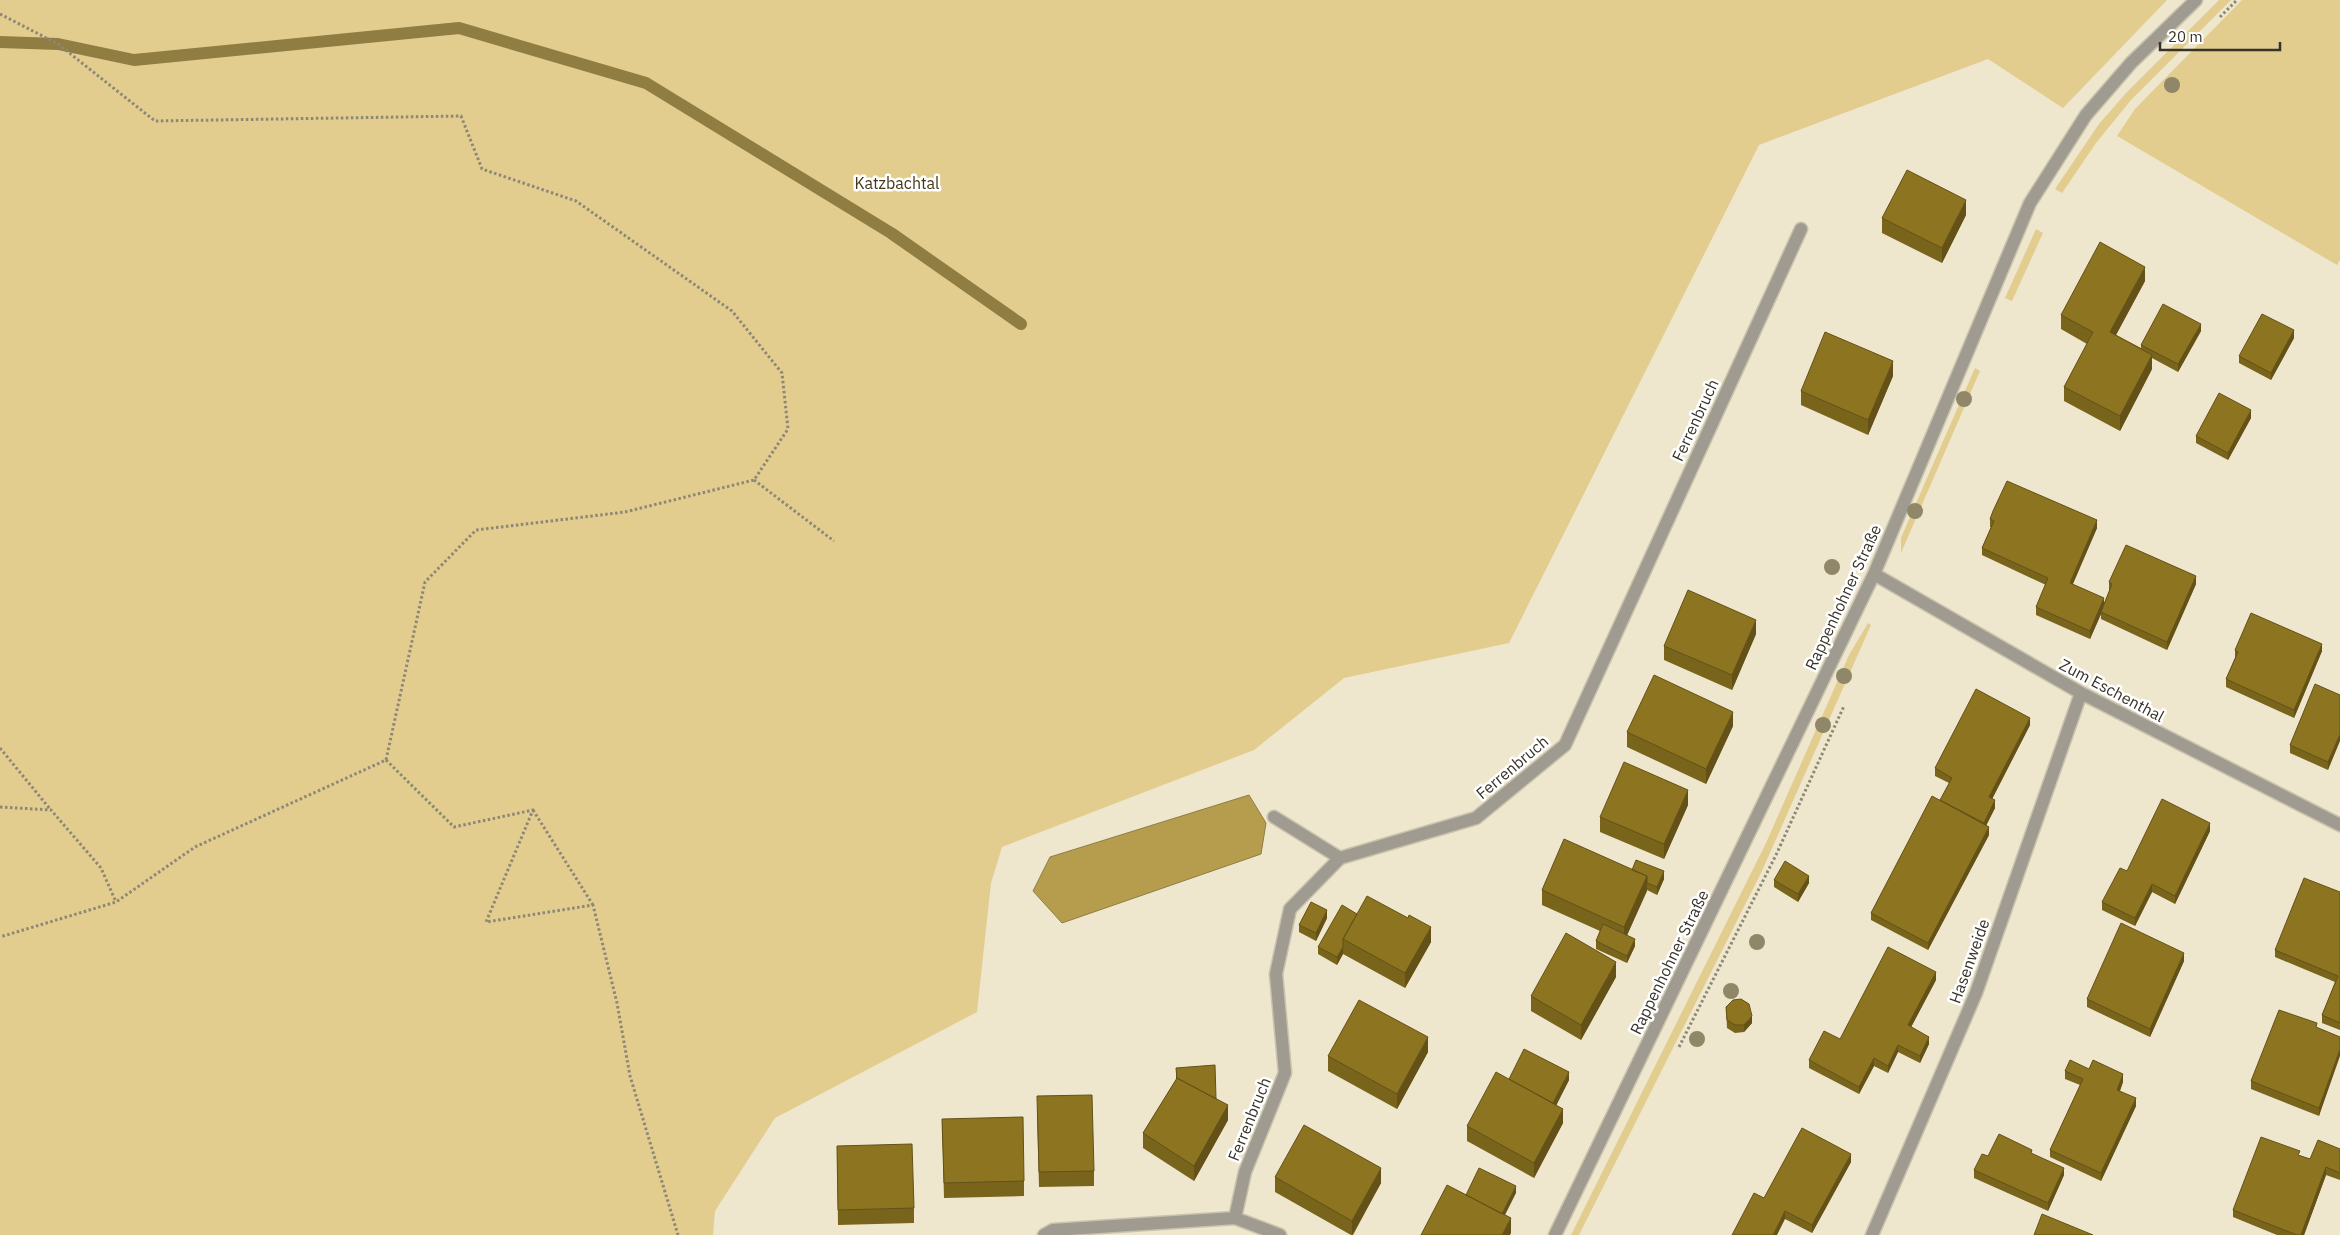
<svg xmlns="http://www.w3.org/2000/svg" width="2340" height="1235" viewBox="0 0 2340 1235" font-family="'IBM Plex Sans',sans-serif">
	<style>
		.green { fill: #e2cd8f }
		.water { fill: #b69d4d; stroke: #907d42 }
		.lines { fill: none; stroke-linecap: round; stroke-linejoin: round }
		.stream { stroke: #907d42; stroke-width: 12 }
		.lane-casing { stroke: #c9c2ac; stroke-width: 15 }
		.street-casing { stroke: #c9c2ac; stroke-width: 15 }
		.path { stroke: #8d8776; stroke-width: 3; stroke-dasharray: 2.5 2.5; stroke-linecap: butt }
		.lane { stroke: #9f9b91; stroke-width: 12 }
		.street { stroke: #9f9b91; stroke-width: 12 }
		.tree { fill: #908668 }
		.wall { fill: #79641c }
		.shaded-wall { fill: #635117 }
		.building { fill: #8d7421; stroke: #635117 }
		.labels { text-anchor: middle; stroke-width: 5; stroke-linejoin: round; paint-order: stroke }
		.park-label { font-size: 16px; fill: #433816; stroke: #fff }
		.street-label { font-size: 16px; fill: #363329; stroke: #fff }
	</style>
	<rect width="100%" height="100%" fill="#eee6cd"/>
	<path class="green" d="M0 0H2167L2063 108 1988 59 1759 145 1509 643 1344 678 1254 750 1002 847 991 883 977 1012 775 1118 715 1211 713 1235H0Z
		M2219 0H2231L2131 100 2096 143 2062 193 2055 189 2099 124 2127 92Z
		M2242 0H2340V260L2337 265 2117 136 2135 109Z
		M2036 229 2043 233 2012 301 2005 298Z
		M1975 368 1980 371 1901 553V538L1907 524Z
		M1868 623 1871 625 1761 873 1579 1235H1571L1766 843 1849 655Z"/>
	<path class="water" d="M1249 795 1266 823 1261 854 1062 923 1033 891 1050 857Z"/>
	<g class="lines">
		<path class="stream" d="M0 42 58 44 134 60 459 28 646 83 891 233 1021 324"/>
		<g class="lane-casing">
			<path id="lane" d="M1274 817 1340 858"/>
		</g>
		<g class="street-casing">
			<path id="street" d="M1874 574 2081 693 2340 825
				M1235 1218 1245 1172 1285 1073 1276 974 1290 909 1340 858 1476 818 1565 745 1801 229
				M1044 1235 1053 1230 1235 1218 1280 1235
				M1555 1235 1874 574 2030 203 2086 115 2131 63 2196 0
				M1872 1235 1976 993 2081 693"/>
		</g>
		<path class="path" d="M0 14 58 44 155 121 461 116 482 169 576 201 732 311 782 373 788 429 754 480 625 512 476 530 425 582 386 760 195 847 116 902 0 937
			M2220 17 2237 0
			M754 480 834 541
			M0 748 50 809
			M386 760 454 827 533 810 486 922 593 905 617 1003 630 1076 678 1235
			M0 807 51 810 101 868 116 902
			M533 810 593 905
			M1679 1047 1776 855 1844 706"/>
		<use href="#lane" class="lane"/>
		<use href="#street" class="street"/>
	</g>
	<g class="tree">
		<circle cx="2172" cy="85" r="8"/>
		<circle cx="1964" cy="399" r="8"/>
		<circle cx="1915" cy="511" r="8"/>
		<circle cx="1832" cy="567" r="8"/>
		<circle cx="1844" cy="676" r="8"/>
		<circle cx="1823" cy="725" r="8"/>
		<circle cx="1757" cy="942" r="8"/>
		<circle cx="1731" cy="991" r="8"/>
		<circle cx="1697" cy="1039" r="8"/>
	</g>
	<path class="wall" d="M1966 215 1942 263 1882 233V218Z
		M2145 281 2116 335 2141 348V345L2201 331 2178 372 2152 358V369L2120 431 2064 401V387L2087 344 2061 329V315Z
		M2294 338 2271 380 2239 363V356Z
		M1893 376 1868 435 1801 405V391Z
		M2251 418 2228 460 2196 443V436Z
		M1990 519 2097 528 2072 585 2104 603 2110 590H2109V582L2196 584 2167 650 2101 619V614L2090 639 2036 615V607L2046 585 1982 555V548L1991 527H1990Z
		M1756 634 1732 690 1664 660V646Z
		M2235 650 2322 651 2294 718 2226 687V679L2235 658Z
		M2340 695 2328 770 2290 753V745Z
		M2030 725 1992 799 1995 808 1986 825 1989 835 1928 950 1871 920V913L1940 801 1949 783 1935 776V768Z
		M1733 726 1706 784 1627 747V732Z
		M1688 805 1664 859 1600 832V817Z
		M2210 831 2175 904 2152 892 2135 926 2102 910V902L2127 871Z
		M1632 870 1664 879 1657 895 1647 890 1627 935 1635 946 1627 963 1596 949V941L1600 931 1542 905V890Z
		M1774 880 1809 883 1798 902 1774 887Z
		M2340 892V1030L2322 1023V1015L2335 982 2275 957V950Z
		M1357 914 1408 918 1431 942 1405 988 1343 954 1337 965 1318 954V947Z
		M1327 918 1316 941 1299 932V925Z
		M2184 961 2150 1037 2087 1007V999Z
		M1616 977 1581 1040 1531 1011V996Z
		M1936 980 1911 1027 1929 1044 1920 1063 1898 1052 1888 1073 1874 1066 1859 1094 1809 1068V1060L1840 1039Z
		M1726 1007 1752 1023 1744 1032 1735 1033 1727 1028Z
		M2340 1037 2319 1116 2251 1089V1081Z
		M1428 1052 1397 1109 1328 1071V1056Z
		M1176 1068 1216 1099 1228 1120 1194 1181 1143 1148V1133L1176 1080Z
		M2065 1071 2123 1082 2120 1091 2136 1106 2101 1181 2050 1157V1150L2080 1085 2065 1079Z
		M1509 1079 1569 1080 1556 1105 1563 1123 1534 1178 1467 1141V1126Z
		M1037 1111 1094 1171V1186L1039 1187Z
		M942 1119 1024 1181V1196L944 1198Z
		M837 1146 914 1208V1223L838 1225Z
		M2340 1149V1180L2326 1175 2304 1235H2277L2233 1217V1210L2300 1156 2310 1159Z
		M2032 1154 2064 1175 2048 1211 1974 1178V1170L1988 1156Z
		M1851 1162 1812 1233 1785 1219 1764 1198Z
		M1275 1177 1381 1183 1353 1235H1351L1275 1192Z"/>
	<path class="shaded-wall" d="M1966 200V215L1942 263V248Z
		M2145 267V281L2110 346V332Z
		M2201 324V331L2178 372V364Z
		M2294 330V338L2271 380V373Z
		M2152 355V369L2120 431V416Z
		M1893 361V376L1868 435V420Z
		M2251 410V418L2228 460V453Z
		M2097 520V528L2070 591V583Z
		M2196 576V584L2167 650V642Z
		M2104 598V606L2101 612V614L2090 639V631Z
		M1756 620V634L1732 690V675Z
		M2322 644V651L2294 718V710Z
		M1733 712V726L1706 784V769Z
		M2030 718V725L1989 805V797Z
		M2340 734V741L2328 770V762Z
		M1688 790V805L1664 859V844Z
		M1995 800V808L1984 830V823Z
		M2210 823V831L2175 904V896Z
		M1989 827V835L1928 950V943Z
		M1664 871V879L1657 895V887Z
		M1647 876V891L1624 942V927Z
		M1809 876V883L1798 902V894Z
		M2152 884V892L2135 926V918Z
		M1327 910V918L1316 941V933Z
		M1431 927V942L1405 988V973Z
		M1635 939V946L1627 963V956Z
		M1343 947V954L1337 965V957Z
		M2184 953V961L2150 1037V1029Z
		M1616 962V977L1581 1040V1025Z
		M1936 972V980L1908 1033V1025Z
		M1752 1016V1023L1744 1032V1025Z
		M1428 1037V1052L1397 1109V1094Z
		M1929 1037V1044L1920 1063V1056Z
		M1898 1045V1052L1888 1073V1066Z
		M2340 1049V1056L2319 1116V1108Z
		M1874 1058V1066L1859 1094V1087Z
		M1569 1072V1080L1553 1112V1104Z
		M2123 1074V1082L2117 1098V1090Z
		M2136 1098V1106L2101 1181V1173Z
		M1228 1105V1120L1194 1181V1166Z
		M1563 1109V1123L1534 1178V1163Z
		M1851 1154V1162L1812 1233V1225Z
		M2326 1167V1175L2304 1235H2301Z
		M1381 1168V1183L1352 1235V1221Z
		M2064 1168V1175L2048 1211V1203Z
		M1516 1186V1193L1499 1227V1219Z
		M1785 1211V1219L1777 1235H1773Z
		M1511 1218V1233L1510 1235H1502Z"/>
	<path class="building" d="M1907 170 1966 200 1942 248 1882 218Z
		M2100 242 2145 267 2110 332 2152 355 2120 416 2064 387 2093 332 2061 315Z
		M2163 304 2201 324 2178 364 2141 345Z
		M2262 314 2294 330 2271 373 2239 356Z
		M1825 332 1893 361 1868 420 1801 391Z
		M2219 393 2251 410 2228 453 2196 436Z
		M2007 481 2097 520 2070 583 2104 598 2090 631 2036 607 2048 578 1982 548 1994 521 1990 519 1993 511Z
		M2126 545 2196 576 2167 642 2101 612 2112 584 2109 582Z
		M1688 590 1756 620 1732 675 1664 646Z
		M2251 613 2322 644 2294 710 2226 679 2238 652 2235 650Z
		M1654 675 1733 712 1706 769 1627 732Z
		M2315 684 2340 695V734L2328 762 2290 745Z
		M1976 689 2030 718 1989 797 1995 800 1984 823 1940 800 1952 778 1935 768Z
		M1624 762 1688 790 1664 844 1600 817Z
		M1932 796 1989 827 1928 943 1871 913Z
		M2162 799 2210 823 2175 896 2152 884 2135 918 2102 902 2120 868 2127 871Z
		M1564 839 1647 876 1624 927 1542 890Z
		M1636 860 1664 871 1657 887 1647 883V876L1632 870Z
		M1785 861 1809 876 1798 894 1774 880Z
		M2304 878 2340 892V1023L2322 1015 2338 976 2275 950Z
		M1367 896 1408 918 1409 915 1431 927 1405 973 1343 939Z
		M1311 902 1327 910 1316 933 1299 925Z
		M1342 905 1357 914 1343 939V947L1337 957 1318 947Z
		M2121 923 2184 953 2150 1029 2087 999Z
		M1603 924 1635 939 1627 956 1596 941Z
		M1566 933 1616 962 1581 1025 1531 996Z
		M1888 947 1936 972 1908 1025 1929 1037 1920 1056 1898 1045 1888 1066 1874 1058 1859 1087 1809 1060 1824 1031 1840 1039Z
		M1741 999 1749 1004 1752 1016 1744 1025H1735L1727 1020 1726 1007 1733 1000Z
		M1359 1000 1428 1037 1397 1094 1328 1056Z
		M2279 1010 2317 1023 2316 1027 2340 1037V1049L2319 1108 2251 1081Z
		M1524 1049 1569 1072 1553 1103 1509 1079Z
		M2070 1060 2089 1069 2093 1060 2123 1074 2117 1090 2136 1098 2101 1173 2050 1150 2083 1079 2065 1071Z
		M1215 1065 1216 1099 1177 1078V1079L1176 1068Z
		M1496 1072 1563 1109 1534 1163 1467 1126Z
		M1177 1078 1228 1105 1194 1166 1143 1133Z
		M1092 1095 1094 1171 1039 1172 1037 1096Z
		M1023 1117 1024 1181 944 1183 942 1119Z
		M1304 1125 1381 1168 1352 1221 1275 1177Z
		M1802 1128 1851 1154 1812 1225 1785 1211 1773 1235H1732L1754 1193 1764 1198Z
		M1999 1134 2032 1150 2031 1153 2064 1168 2048 1203 1974 1170 1982 1154 1988 1156Z
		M2261 1137 2300 1151 2298 1155 2310 1159 2318 1140 2340 1149V1173L2326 1167 2301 1235H2297L2233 1210Z
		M912 1144 914 1208 838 1210 837 1146Z
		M1479 1168 1516 1186 1502 1214 1466 1195Z
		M1447 1185 1511 1218 1502 1235H1421Z
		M2042 1214 2093 1235H2034Z"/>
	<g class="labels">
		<g class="park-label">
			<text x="897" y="189">Katzbachtal</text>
		</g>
		<g class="street-label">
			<text transform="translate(1695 420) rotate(-65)" y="6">Ferrenbruch</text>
			<text transform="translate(1843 597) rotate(-65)" y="6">Rappenhohner Straße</text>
			<text transform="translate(2112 690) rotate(28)" y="6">Zum Eschenthal</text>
			<text transform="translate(1512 767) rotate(-40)" y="6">Ferrenbruch</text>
			<text transform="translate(1969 961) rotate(-70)" y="6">Hasenweide</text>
			<text transform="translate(1669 962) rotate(-64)" y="6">Rappenhohner Straße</text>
			<text transform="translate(1249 1119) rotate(-68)" y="6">Ferrenbruch</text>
		</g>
	</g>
	<path d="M2160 42v8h120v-8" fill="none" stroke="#363329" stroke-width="2.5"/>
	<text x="2168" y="42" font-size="15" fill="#363329" stroke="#ffffff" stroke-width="4" paint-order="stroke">20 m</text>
</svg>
